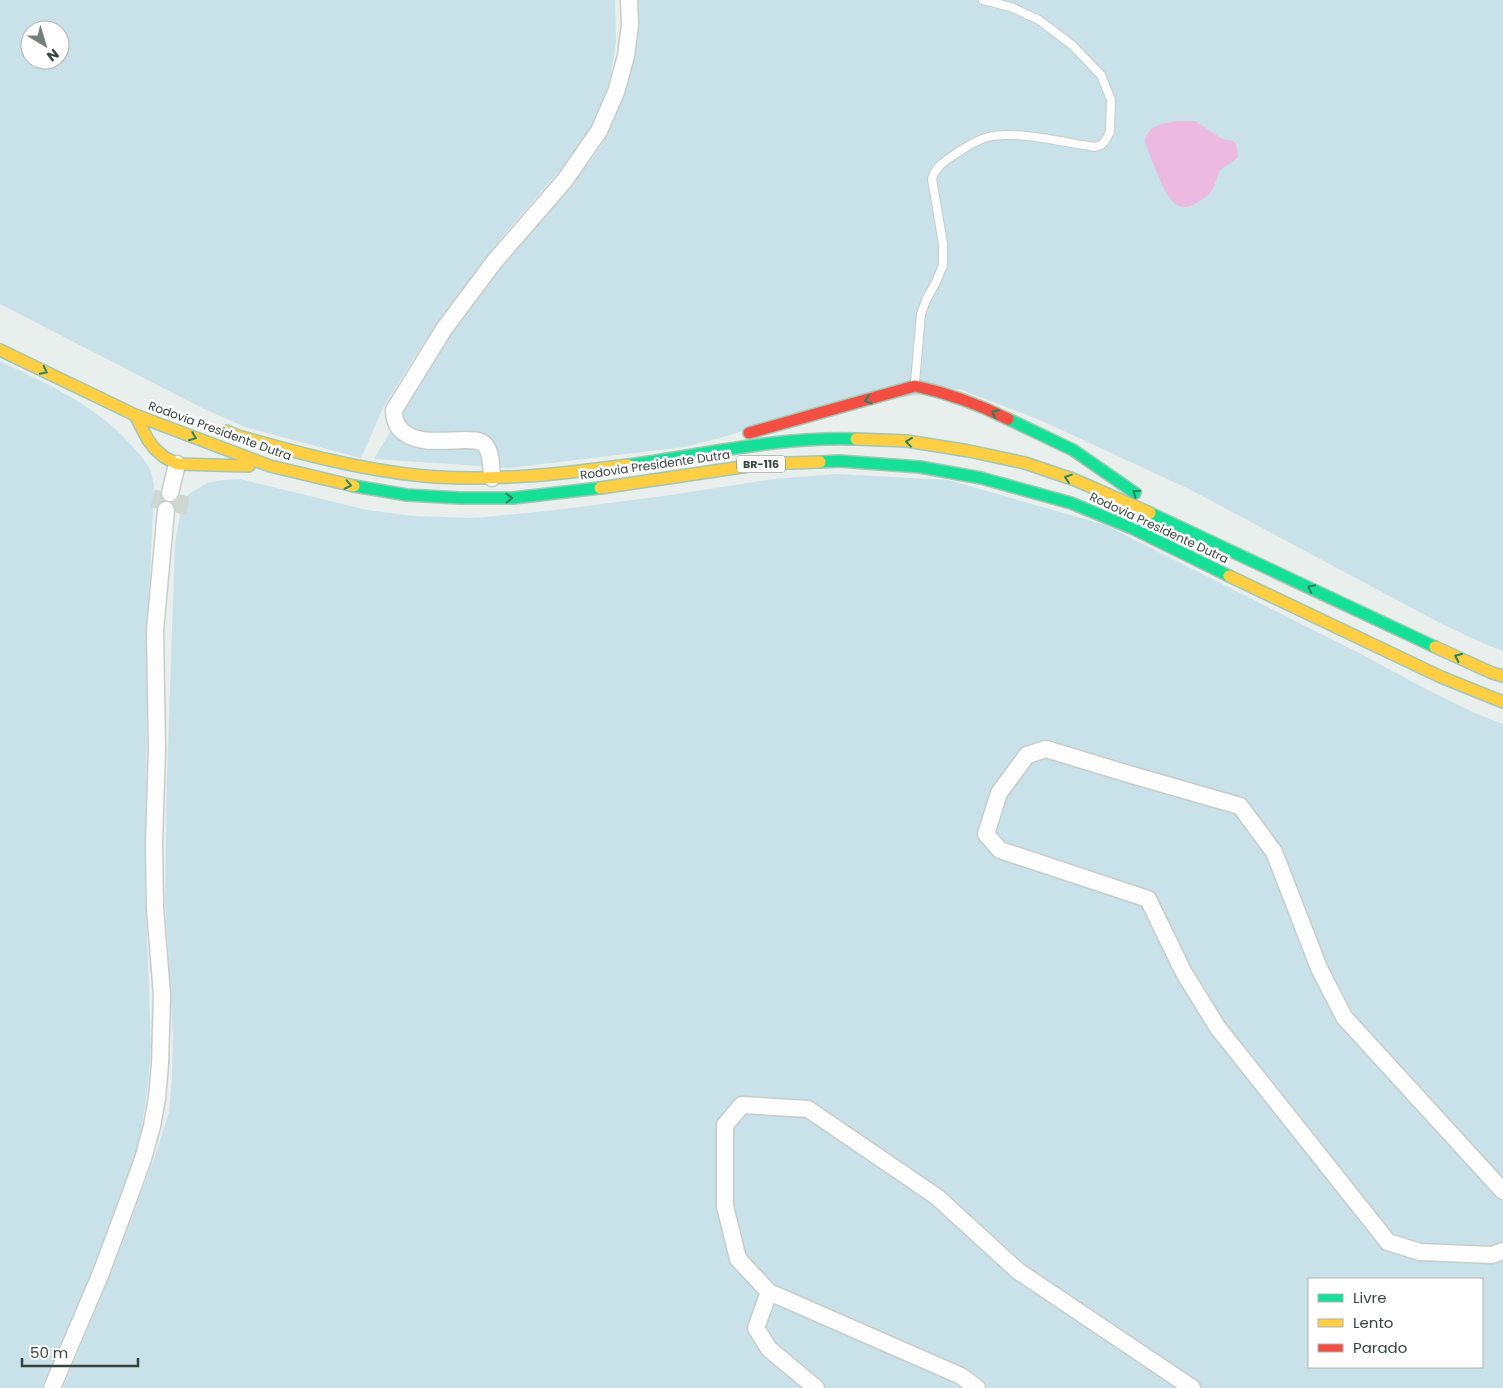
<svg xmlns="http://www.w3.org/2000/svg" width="1503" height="1388" viewBox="0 0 1503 1388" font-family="Poppins,sans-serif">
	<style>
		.green { fill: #c9e1e8; fill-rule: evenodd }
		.water { fill: #ecbae1 }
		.building { fill: #cfd7d3; stroke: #ced7d2 }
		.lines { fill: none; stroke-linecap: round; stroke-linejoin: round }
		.lane-casing { stroke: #c6cdc9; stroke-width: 10 }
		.street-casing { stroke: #c6cdc9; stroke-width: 19 }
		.fast-casing { stroke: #a5c6b4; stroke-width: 14 }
		.slow-casing { stroke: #a5c6b4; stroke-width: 14 }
		.jam-casing { stroke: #a5c6b4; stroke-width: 14 }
		.lane { stroke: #fcfdfc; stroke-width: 8 }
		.street { stroke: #fcfdfc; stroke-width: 16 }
		.fast { stroke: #16e098; stroke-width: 11 }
		.slow { stroke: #ffcf43; stroke-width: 11 }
		.jam { stroke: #f24e42; stroke-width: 11 }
		.oneway { stroke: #298261 }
		.labels { text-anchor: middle; stroke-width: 5; stroke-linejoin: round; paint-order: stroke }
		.shield { fill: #fff; stroke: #727c76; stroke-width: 1 }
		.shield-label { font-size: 11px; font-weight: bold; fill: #35443c }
		.street-label { font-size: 12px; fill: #35443c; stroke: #fff }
	</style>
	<rect width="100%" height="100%" fill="#e8efec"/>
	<path class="green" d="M0 0H615L616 41 611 74 604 99 593 125 580 145 561 169 502 237 449 306 412 361 383 408 361 458 245 427 202 408 0 304ZM30 30H60V60H30Z
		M637 0H1503V651L1487 645 1440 623 1191 490 1040 420 959 389 803 412 720 438 684 447 509 468 374 459C403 411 430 362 462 317 491 277 524 240 556 202 571 184 588 166 601 146 623 110 641 42 637 0Z
		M0 361C48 385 95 404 131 445 138 452 145 460 150 469 152 473 152 479 154 484L148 625 145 886 151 1045 148 1085 141 1133 128 1176 70 1329 46 1388H0Z
		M836 474 948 480 1105 525 1363 655 1422 687 1475 713 1503 724V1388H63L114 1266 156 1153 169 1112 172 1077 173 1036 165 899 167 777 175 543 182 505 189 494 207 483 222 480 240 479 367 510 413 516 474 518 556 510 671 495 774 479ZM1309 1279H1482V1367H1309Z"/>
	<path class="water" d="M1176 121H1195L1222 139 1233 141 1236 144 1238 157C1233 163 1224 165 1220 171 1216 178 1216 186 1210 193 1208 196 1204 198 1201 200 1177 219 1166 195 1158 175 1153 164 1149 153 1145 142 1146 126 1162 124 1176 121Z"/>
	<path class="building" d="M155 490 160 491 161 496 164 501 158 504 156 508 151 507Z
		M180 495 189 497 186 515 176 512 175 506 173 503 178 500Z"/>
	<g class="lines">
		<g class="lane-casing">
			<path id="lane" d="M915 382 921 314 926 300 936 282 943 265V244L932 179C935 168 942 163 951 157 961 150 977 140 988 137 1015 130 1066 143 1095 147L1101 145 1105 141 1110 132 1111 100 1101 75 1072 45 1039 20 1011 7 983 0"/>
		</g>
		<g class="street-casing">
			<path id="street" d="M492 478C491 468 492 451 484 444 479 440 472 440 466 440 445 440 414 446 399 428 395 422 394 418 394 410L444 329 494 262 565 180 599 131 616 92 626 56 630 25 629 0
				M170 493 177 464
				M1503 1191 1344 1017 1319 968 1274 852 1240 806 1132 775 1046 749 1027 755 999 793 986 834 1000 850 1148 899 1184 973 1218 1028 1388 1242 1420 1252 1492 1255 1503 1251
				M769 1292 756 1328 769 1349 816 1388
				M52 1388 101 1273 130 1195 143 1159 152 1126 157 1098 160 1064 162 995 155 908 154 844 157 749 155 631 166 510
				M977 1388 961 1376 769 1292 738 1259 725 1206V1125L742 1105 808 1109 937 1197 1018 1271 1192 1388"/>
		</g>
		<g class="fast-casing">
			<path id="fast" d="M1008 419 1073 450 1135 493
				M820 462 839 461 920 467 981 478 1071 503 1134 529 1229 576
				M628 465C704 455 780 436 856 439
				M354 486 407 495 460 498H513L600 488
				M1150 513 1435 647"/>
		</g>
		<g class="slow-casing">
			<path id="slow" d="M0 350 135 415 270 466 354 486
				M135 415 148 440 155 449 164 457 177 464 249 466
				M226 431 238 436C299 453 360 470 424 476 492 482 561 474 628 465
				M856 439 907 441 969 451 1025 463 1075 480 1150 513
				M600 488 762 464 820 462
				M1229 576 1441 677 1503 702
				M1435 647 1492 673 1503 676"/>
		</g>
		<g class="jam-casing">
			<path id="jam" d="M749 433 915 386C947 393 978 404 1008 419"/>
		</g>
		<use href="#lane" class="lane"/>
		<use href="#street" class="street"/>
		<use href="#fast" class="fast"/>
		<use href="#slow" class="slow"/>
		<use href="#jam" class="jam"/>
	</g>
	<defs><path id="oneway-chevron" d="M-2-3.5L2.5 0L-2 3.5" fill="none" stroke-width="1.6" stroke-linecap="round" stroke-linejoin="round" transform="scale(1.25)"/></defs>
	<g class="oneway">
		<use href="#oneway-chevron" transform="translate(44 371) rotate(26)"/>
		<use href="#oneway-chevron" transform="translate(868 400) rotate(164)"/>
		<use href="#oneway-chevron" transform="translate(995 413) rotate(-154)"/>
		<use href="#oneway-chevron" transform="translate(193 437) rotate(21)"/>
		<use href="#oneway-chevron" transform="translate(909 442) rotate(-173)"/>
		<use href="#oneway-chevron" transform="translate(1068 478) rotate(-161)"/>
		<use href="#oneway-chevron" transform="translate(348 485) rotate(12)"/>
		<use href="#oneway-chevron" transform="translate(1136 493) rotate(-145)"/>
		<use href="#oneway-chevron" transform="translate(509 498) rotate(-2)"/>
		<use href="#oneway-chevron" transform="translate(1311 588) rotate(-154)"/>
		<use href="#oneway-chevron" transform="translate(1458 657) rotate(-156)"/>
	</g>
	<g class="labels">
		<rect class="shield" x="737" y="455.5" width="48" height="17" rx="4"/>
		<g class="shield-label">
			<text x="761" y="468">BR-116</text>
		</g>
		<g class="street-label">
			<text transform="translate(220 431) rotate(20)" y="4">Rodovia Presidente Dutra</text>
			<text transform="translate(655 465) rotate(-8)" y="4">Rodovia Presidente Dutra</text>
			<text transform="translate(1159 528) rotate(25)" y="4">Rodovia Presidente Dutra</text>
		</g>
	</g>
	<rect x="1308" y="1278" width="175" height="90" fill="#ffffff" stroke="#aeb4b1"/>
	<rect x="1318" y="1294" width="25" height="8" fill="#16e098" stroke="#aeb4b1"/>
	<text x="1353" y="1303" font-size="15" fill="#35443c">Livre</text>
	<rect x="1318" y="1319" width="25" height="8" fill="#ffcf43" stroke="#aeb4b1"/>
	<text x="1353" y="1328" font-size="15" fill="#35443c">Lento</text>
	<rect x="1318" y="1344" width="25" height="8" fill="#f24e42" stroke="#aeb4b1"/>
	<text x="1353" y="1353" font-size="15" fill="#35443c">Parado</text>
	<g transform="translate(45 45) rotate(142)"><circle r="24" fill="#ffffff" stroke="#aeb4b1"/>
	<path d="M0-4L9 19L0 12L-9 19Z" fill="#74807a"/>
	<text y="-8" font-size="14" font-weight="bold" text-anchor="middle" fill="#35443c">N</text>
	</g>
	<path d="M22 1358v8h116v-8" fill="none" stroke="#35443c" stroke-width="2.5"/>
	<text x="30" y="1358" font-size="15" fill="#35443c" stroke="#ffffff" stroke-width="4" paint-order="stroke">50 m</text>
</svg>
